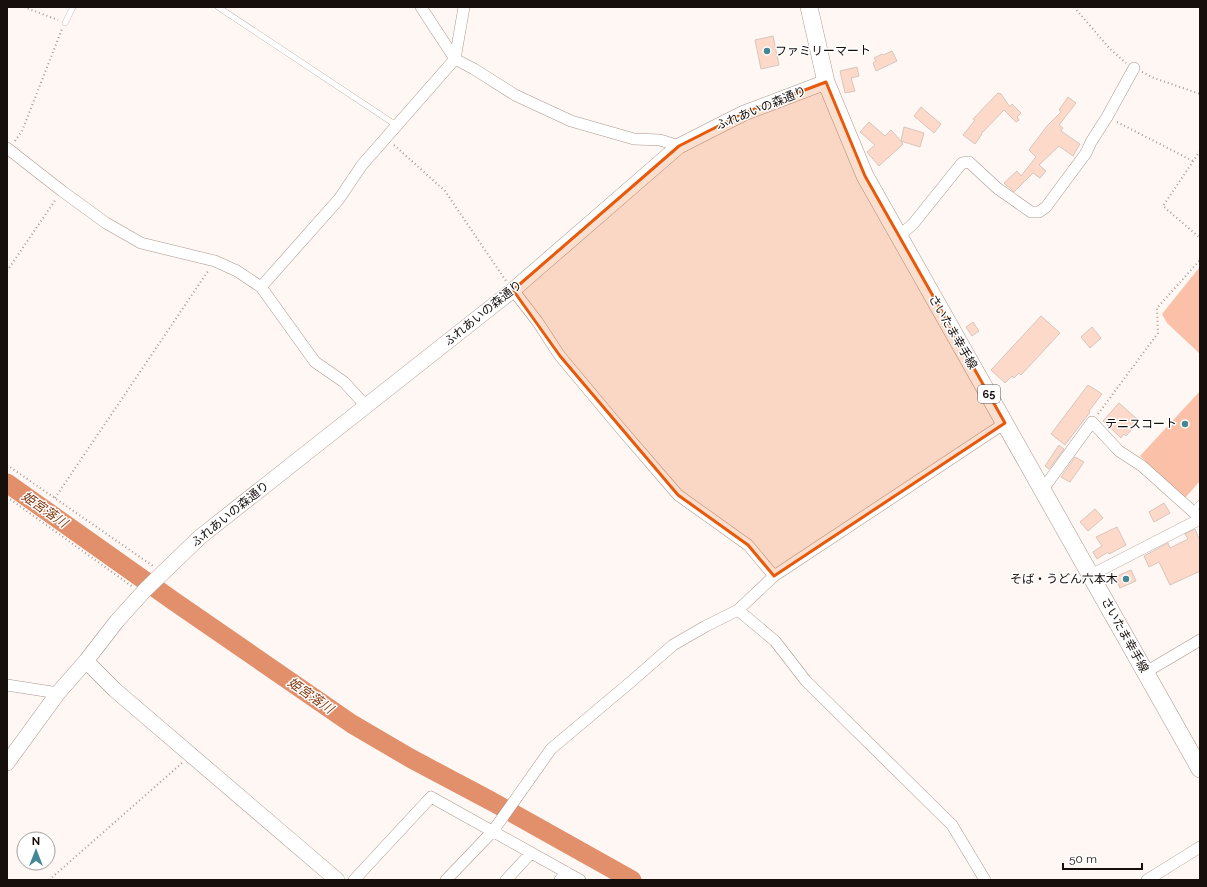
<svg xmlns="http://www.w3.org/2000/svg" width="1207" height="887" viewBox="0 0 1207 887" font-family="Raleway,'Noto Sans JP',sans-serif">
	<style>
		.green { fill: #fac1a8 }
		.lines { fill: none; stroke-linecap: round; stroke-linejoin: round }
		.river { stroke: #e2906b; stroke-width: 19 }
		.building { fill: #fdd9ca; stroke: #d8c5bd }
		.lane-casing { stroke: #aa978f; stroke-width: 6 }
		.street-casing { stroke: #aa978f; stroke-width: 12 }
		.secondary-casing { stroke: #aa978f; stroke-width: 16 }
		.primary-casing { stroke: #aa978f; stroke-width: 18 }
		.path { stroke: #a39b98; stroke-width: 2; stroke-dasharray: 1 3; stroke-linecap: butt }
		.lane { stroke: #fff; stroke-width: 5.5 }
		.street { stroke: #fff; stroke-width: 11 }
		.secondary { stroke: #fff; stroke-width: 15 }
		.primary { stroke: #fff; stroke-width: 17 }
		.marked { fill: #e8590c; fill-opacity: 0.2; stroke: #e8590c; stroke-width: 3; stroke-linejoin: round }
		.poi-dot { fill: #438895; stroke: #fff; stroke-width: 1.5 }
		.labels { text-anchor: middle; stroke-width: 3; stroke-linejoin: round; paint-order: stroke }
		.shield { fill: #fff; stroke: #5c5755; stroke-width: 1 }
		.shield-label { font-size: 11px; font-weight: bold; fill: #160f0c }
		.poi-label { font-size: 12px; fill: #160f0c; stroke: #fff; text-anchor: end }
		.street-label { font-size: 12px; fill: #160f0c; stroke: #fff }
		.water-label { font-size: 13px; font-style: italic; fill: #843a11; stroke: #fff }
	</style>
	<rect width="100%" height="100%" fill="#fff7f3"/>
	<path class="green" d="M1199 268 1200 269V354L1167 323 1162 314Z
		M1200 391V481L1185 498 1140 456Z"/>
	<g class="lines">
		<path class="river" d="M7 483 175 602 352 724 410 758 491 801 632 880"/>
	</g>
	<path class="building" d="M773 36 779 65 761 69 755 40Z
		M892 51 897 61 876 71 873 63 876 61 874 58 882 54 883 55Z
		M857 67 859 76 851 78 855 91 845 93 840 71Z
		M998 93 1001 94 1010 107 1012 104 1021 113 1017 117 1019 120 1016 122 1004 110 981 134H982L975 144 963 135 975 120 973 119Z
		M1068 97 1076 103 1059 125 1063 128 1061 131 1080 144 1073 156 1059 146 1039 165 1046 171 1040 178 1033 173 1014 192 1004 183 1017 171 1021 176 1036 157 1029 150 1047 126 1061 112 1059 110Z
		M921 107 941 124 934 133 914 116Z
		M869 122 885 136 891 130 901 141 904 127 924 133 920 147 901 141 903 144 879 166 867 152 875 145 860 132Z
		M1041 316 1060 333 1021 375 1019 373 1014 378 1012 376 1005 383 991 370Z
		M973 322 979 331 972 336 966 327Z
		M1092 327 1101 338 1090 348 1081 337Z
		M1088 385 1102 394 1089 411 1090 412 1065 445 1051 434Z
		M1119 403 1137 419 1131 426 1133 428 1126 436 1124 434 1121 438 1103 421Z
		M1059 445 1064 449 1049 469 1045 466Z
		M1075 457 1084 462 1070 482 1061 477Z
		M1164 503 1170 513 1154 522 1149 512Z
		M1095 509 1103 518 1088 531 1080 522Z
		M1117 527 1126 545 1109 554 1108 552 1097 559 1093 552 1102 546 1096 537Z
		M1195 529 1200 541V571L1170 585 1159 562 1149 567 1144 556 1168 543 1170 548 1188 539 1185 534Z
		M1131 570 1136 581 1120 588 1115 577Z"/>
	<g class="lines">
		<g class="lane-casing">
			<path id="lane" d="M218 7 396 125
				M65 23 73 7
				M1193 511 1200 503"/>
		</g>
		<g class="street-casing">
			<path id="street" d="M421 7 455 59 474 69 515 95 571 121 634 139 660 140 679 146
				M7 148 62 191 106 223 141 243 215 261 237 271 261 287 315 362 344 382 366 406
				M899 236 913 224 962 163 969 162 997 188 1031 212H1039L1046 207 1086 153 1091 142 1107 117 1134 68
				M261 287 339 199 362 165 455 59 464 7
				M513 290 537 321 560 356 621 429 678 495 748 545 774 576
				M1043 489 1092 422 1119 451 1142 466 1200 518
				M1091 575 1200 519
				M738 610 775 641 806 681 952 825 985 880
				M1146 672 1200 640
				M7 685 58 693
				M354 880 431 797 580 880
				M446 880 493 831 551 749 633 680 673 645 706 626 738 610 774 576 1005 423
				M506 880 531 853
				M560 880 566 872
				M1147 880 1200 847"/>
		</g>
		<g class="secondary-casing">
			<path id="secondary" d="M86 661 115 690 337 880
				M7 763 58 693 86 661 117 621 145 590 200 537 513 290 679 146 744 113 826 82"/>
		</g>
		<g class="primary-casing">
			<path id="primary" d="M809 7 826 82 865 176 1200 769"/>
		</g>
		<path class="path" d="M24 7 58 20
			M1074 7 1110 49 1126 63
			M1142 72 1154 78 1200 94
			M1117 122 1193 161
			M15 141 22 131 62 29
			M394 145 445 191 506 281
			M1200 151 1163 206 1200 238
			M7 271 56 199
			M1098 414 1158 333 1157 308 1200 260
			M7 465 153 566
			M7 497 133 587
			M55 498 208 271
			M49 880 182 763"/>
		<use href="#lane" class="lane"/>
		<use href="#street" class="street"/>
		<use href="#secondary" class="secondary"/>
		<use href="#primary" class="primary"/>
	</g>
	<path class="marked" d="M826 82 865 176 1005 423 774 576 748 545 678 495 560 356 513 290 679 146 744 113Z"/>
	<g class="poi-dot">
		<circle cx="767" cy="51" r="4"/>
		<circle cx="1185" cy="424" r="4"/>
		<circle cx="1126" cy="579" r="4"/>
	</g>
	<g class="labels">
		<rect class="shield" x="978" y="385" width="22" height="18" rx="3"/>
		<g class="shield-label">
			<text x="989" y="398">65</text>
		</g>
		<g class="poi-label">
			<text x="775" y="55" text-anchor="start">ファミリーマート</text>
			<text x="1177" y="428">テニスコート</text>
			<text x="1118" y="583">そば・うどん六本木</text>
		</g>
		<g class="street-label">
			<text transform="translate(761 108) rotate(-22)" y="4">ふれあいの森通り</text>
			<text transform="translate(483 313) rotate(-39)" y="4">ふれあいの森通り</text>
			<text transform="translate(953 332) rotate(60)" y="4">さいたま幸手線</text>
			<text transform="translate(230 514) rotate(-39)" y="4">ふれあいの森通り</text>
			<text transform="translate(1125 635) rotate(61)" y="4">さいたま幸手線</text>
		</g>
		<g class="water-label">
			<text transform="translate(45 509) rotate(35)" y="5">姫宮落川</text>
			<text transform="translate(311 695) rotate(35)" y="5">姫宮落川</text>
		</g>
	</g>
	<rect width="1207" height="887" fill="none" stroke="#160f0c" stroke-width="16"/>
	<g transform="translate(36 851)"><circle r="19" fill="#ffffff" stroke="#a29f9e"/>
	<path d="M0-3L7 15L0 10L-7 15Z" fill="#438895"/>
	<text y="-6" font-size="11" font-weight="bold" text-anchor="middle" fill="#160f0c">N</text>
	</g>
	<path d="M1063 863v6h79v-6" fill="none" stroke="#160f0c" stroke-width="2"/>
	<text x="1069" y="863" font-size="12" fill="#160f0c" stroke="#ffffff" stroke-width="3" paint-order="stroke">50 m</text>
</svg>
